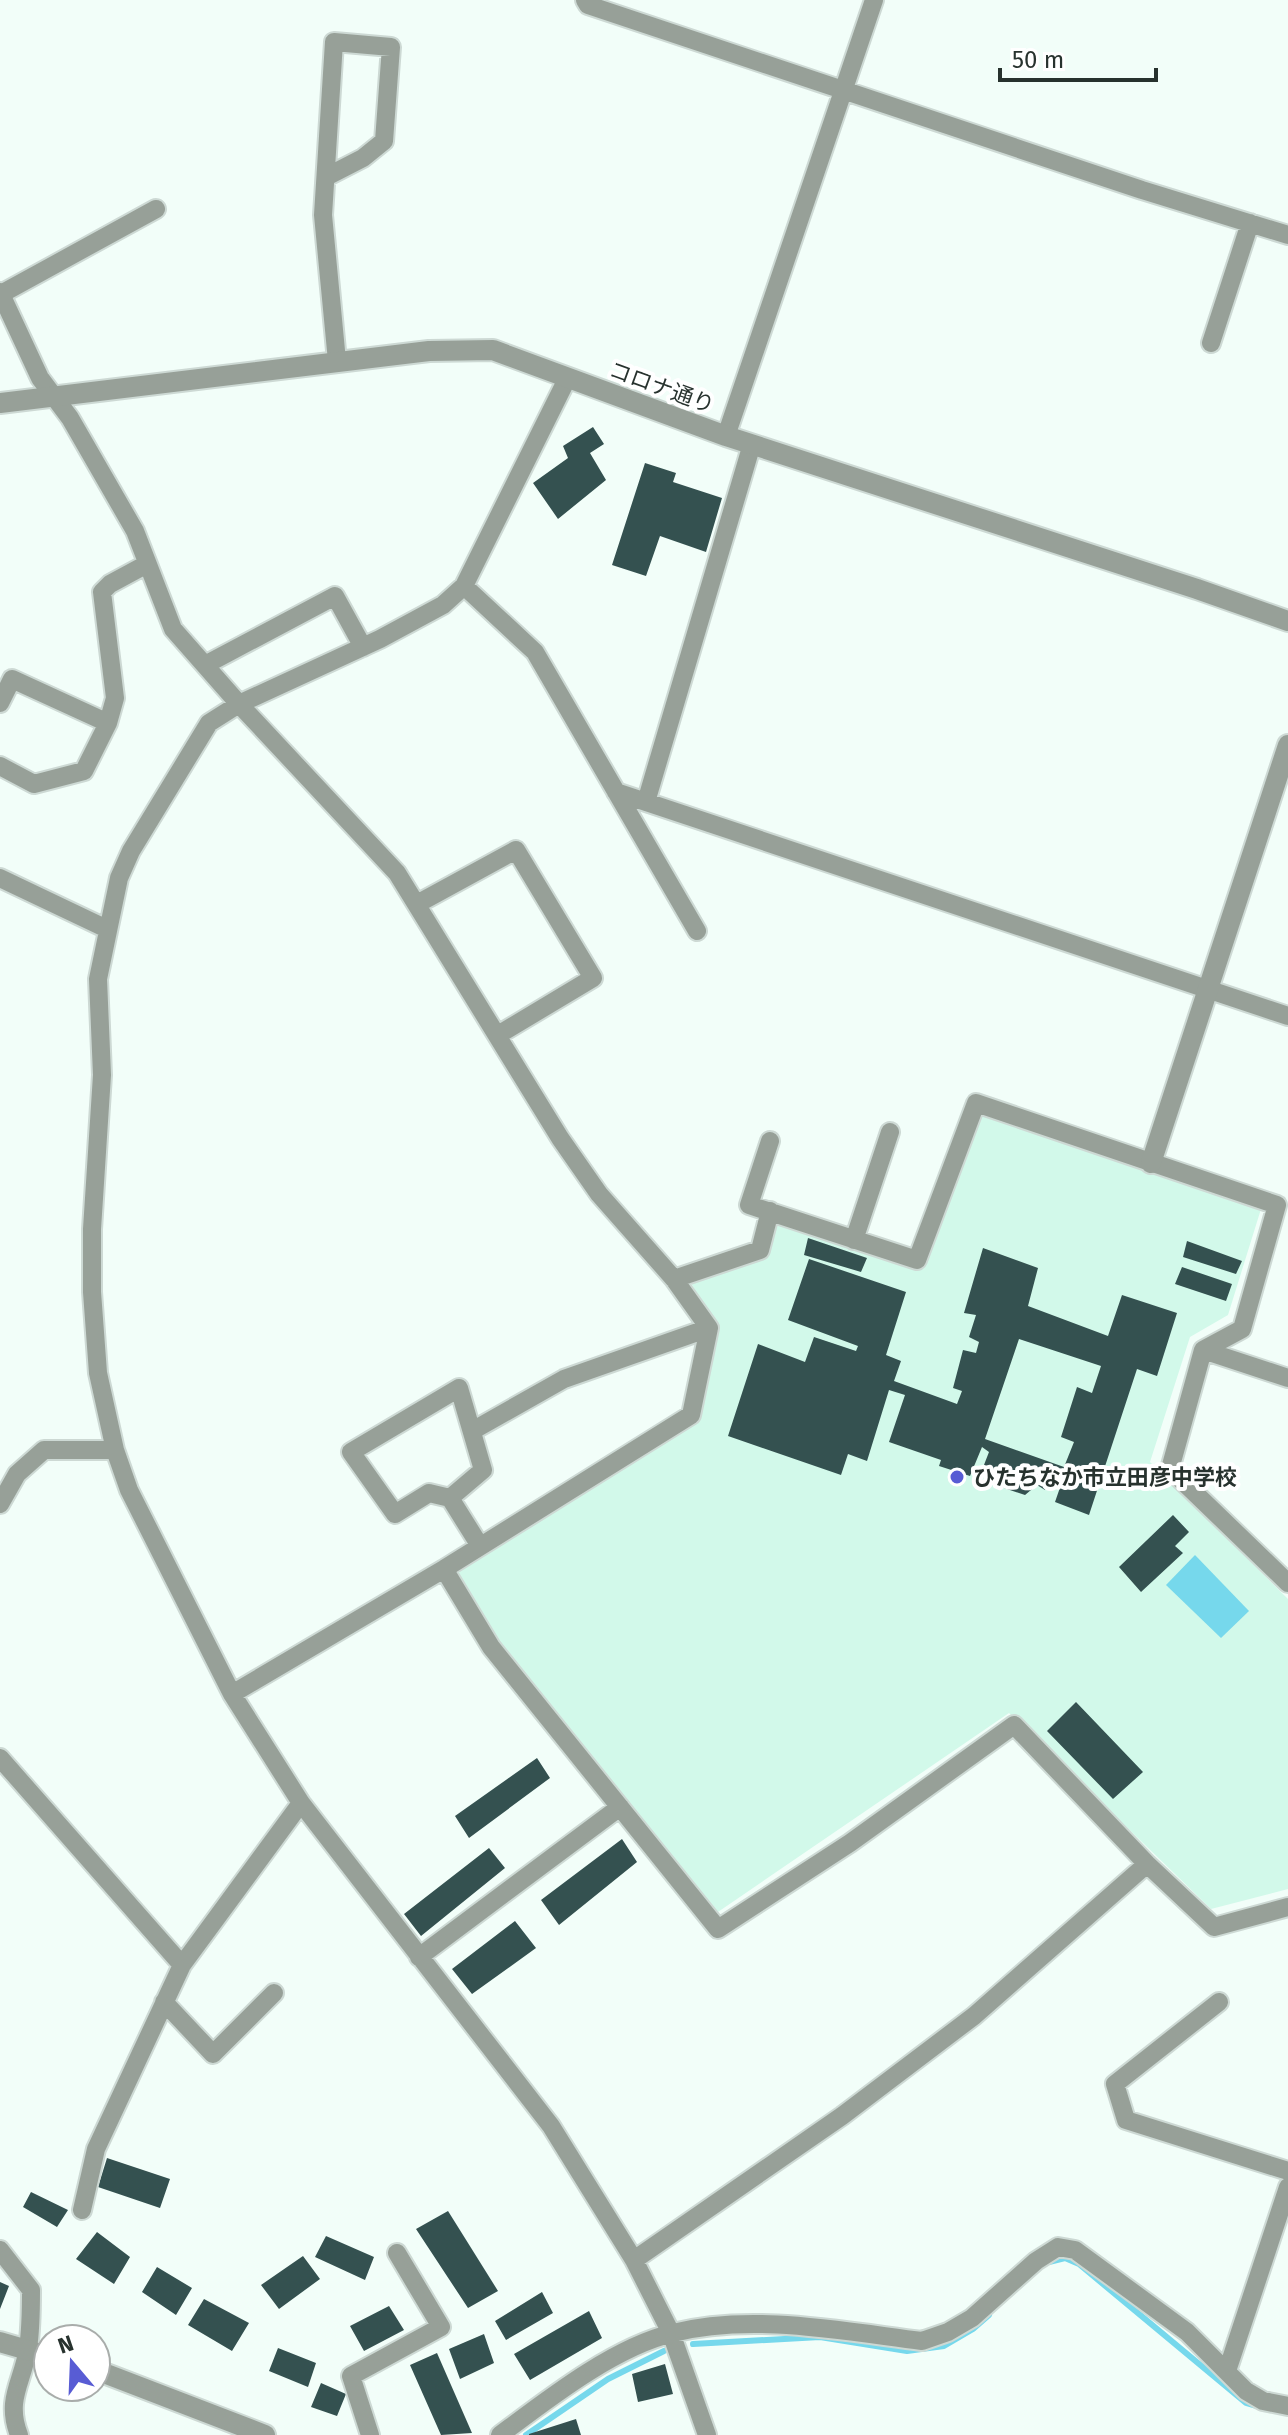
<svg xmlns="http://www.w3.org/2000/svg" width="1288" height="2435" viewBox="0 0 1288 2435" font-family="'Fira Sans','Noto Sans JP',sans-serif">
	<style>
		.built { fill: #d2f9ea }
		.water { fill: #76d8ec }
		.lines { fill: none; stroke-linecap: round; stroke-linejoin: round }
		.stream { stroke: #76d8ec; stroke-width: 6 }
		.building { fill: #345150; fill-rule: evenodd }
		.minor-casing { stroke: #cdd9d4; stroke-width: 22 }
		.tertiary-casing { stroke: #cdd9d4; stroke-width: 24 }
		.minor { stroke: #97a098; stroke-width: 18 }
		.tertiary { stroke: #97a098; stroke-width: 20 }
		.poi-dot { fill: #585cd4; stroke: #fff; stroke-width: 3 }
		.labels { text-anchor: middle; stroke-width: 8; stroke-linejoin: round; paint-order: stroke }
		.street-label { font-size: 22px; fill: #27322e; stroke: #fff }
		.poi-label { font-size: 22px; font-weight: bold; fill: #27322e; stroke: #fff; text-anchor: start }
	</style>
	<rect width="100%" height="100%" fill="#f2fef9"/>
	<path class="built" d="M978 1111 1261 1209 1228 1315 1190 1337 1150 1462 1288 1599V1889L1211 1909 1009 1713 715 1914 496 1644 452 1570 697 1418 717 1331 690 1281 759 1259 772 1228 784 1222 921 1270Z"/>
	<path class="water" d="M1195 1555 1249 1611 1221 1638 1166 1585Z"/>
	<g class="lines">
		<path class="stream" d="M1049 2262 1065 2258 1079 2264 1246 2403 1256 2406
			M693 2344 820 2337 907 2351 944 2346 973 2329 989 2315
			M526 2435 608 2379 664 2351"/>
	</g>
	<path class="building" d="M593 427 604 444 590 453 606 480 558 519 533 483 568 458 563 446Z
		M645 463 676 473 673 482 722 498 706 552 660 536 646 576 612 565Z
		M808 1238 867 1258 861 1272 804 1255Z
		M1187 1241 1242 1261 1236 1274 1183 1257Z
		M983 1248 1038 1268 1028 1306 1108 1336 1122 1295 1177 1313 1157 1376 1137 1369 1089 1515 1055 1502 1064 1476 1052 1472 1045 1490 1037 1485 1025 1495 998 1486 991 1471 982 1470 989 1452 982 1447 970 1476 939 1466 941 1460 889 1442 905 1395 889 1390 867 1461 848 1454 841 1475 728 1436 758 1344 805 1362 814 1337 856 1351 858 1346 788 1320 809 1259 906 1292 886 1355 901 1361 894 1381 957 1404 962 1391 953 1388 963 1350 976 1353 979 1342 969 1337 976 1315 964 1313ZM1019 1339 1101 1366 1092 1393 1077 1387 1061 1437 1074 1442 1064 1467 985 1439Z
		M1182 1267 1232 1284 1226 1301 1175 1284Z
		M1173 1515 1189 1532 1175 1546 1183 1553 1141 1592 1119 1567Z
		M1076 1702 1143 1772 1113 1799 1047 1731Z
		M537 1758 550 1778 469 1838 455 1816Z
		M622 1839 637 1862 559 1925 541 1900Z
		M489 1848 505 1868 421 1936 404 1914Z
		M515 1921 536 1948 472 1994 452 1969Z
		M107 2158 170 2179 160 2208 98 2187Z
		M31 2192 68 2210 57 2227 23 2207Z
		M448 2211 498 2291 468 2308 416 2229Z
		M97 2232 130 2257 114 2284 76 2259Z
		M326 2236 374 2257 365 2280 315 2257Z
		M303 2256 320 2279 279 2309 261 2285Z
		M157 2267 192 2288 176 2315 142 2292Z
		M0 2282 9 2286 0 2309Z
		M542 2292 553 2313 506 2340 495 2321Z
		M204 2299 249 2323 232 2351 188 2325Z
		M389 2306 404 2330 364 2351 350 2326Z
		M589 2311 602 2338 530 2380 514 2354Z
		M484 2334 494 2363 460 2379 449 2349Z
		M278 2348 316 2363 308 2387 269 2371Z
		M437 2353 472 2433 441 2435 410 2365Z
		M665 2364 673 2394 638 2402 632 2374Z
		M321 2383 346 2394 337 2416 311 2407Z
		M576 2419 581 2435H529V2434Z"/>
	<g class="lines">
		<g class="minor-casing">
			<path id="minor" d="M585 0 588 5 1142 190 1288 235
				M326 177 363 158 384 141 391 47 334 42 323 215 337 361
				M0 292 40 378 70 418 135 531 173 629 239 704 397 873 560 1138 599 1194 674 1279 709 1328 691 1415 444 1569 232 1694
				M1 294 156 209
				M1211 343 1250 223
				M567 379 464 586 443 605 380 639 239 704 209 723 131 851 119 878 98 979 102 1075 92 1229V1292L98 1373 115 1450 129 1490 232 1694 301 1803 551 2126 634 2260 671 2333 707 2435
				M726 436 874 0
				M464 586 535 652 697 931
				M205 665 335 596 363 647
				M0 703 12 679 108 723
				M0 766 34 784 84 771 108 723 115 698 102 592 110 584 147 564
				M616 792 1288 1016
				M646 802 752 444
				M0 878 107 929
				M417 904 516 850 593 978 498 1035
				M770 1141 749 1205 917 1260 976 1103 1277 1205 1242 1329 1203 1350 1170 1469 1288 1583
				M854 1240 890 1132
				M674 1279 760 1250 770 1211
				M1203 1350 1288 1378
				M472 1431 564 1379 709 1328
				M450 1498 483 1470 459 1388 351 1452 395 1514 429 1493 450 1498 480 1546
				M0 1504 17 1474 44 1450H115
				M444 1569 491 1647 718 1929 850 1843 1014 1725 1147 1864 1214 1927 1288 1907
				M0 1758 182 1965
				M419 1957 620 1807
				M164 2002 213 2054 274 1993
				M1219 2002 1115 2084 1126 2120 1288 2171
				M82 2210 96 2149 182 1965 301 1803
				M0 2250 31 2290C31 2309 31 2329 28 2348 23 2382 5 2399 19 2435
				M634 2260 842 2116 974 2016 1147 1864
				M1227 2371 1288 2187
				M370 2435 351 2376 441 2327 397 2253
				M500 2435C548 2399 614 2347 673 2333 751 2313 842 2331 922 2341L948 2332 972 2318 1036 2261 1058 2247 1075 2250 1187 2332 1246 2391 1263 2401 1288 2406"/>
		</g>
		<g class="tertiary-casing">
			<path id="tertiary" d="M0 403 429 351 493 350 726 436 1197 589 1288 621
				M1151 1163 1288 745
				M0 2342 48 2356
				M96 2370 265 2435"/>
		</g>
		<use href="#minor" class="minor"/>
		<use href="#tertiary" class="tertiary"/>
	</g>
	<circle class="poi-dot" cx="957" cy="1477" r="8"/>
	<g class="labels">
		<g class="street-label">
			<text transform="translate(662 387) rotate(20)" y="8">コロナ通り</text>
		</g>
		<g class="poi-label">
			<text x="973" y="1485">ひたちなか市立田彦中学校</text>
		</g>
	</g>
	<g transform="translate(72 2363) rotate(341)"><circle r="38" fill="#ffffff" stroke="#a9adab" stroke-width="2"/>
	<path d="M0-6L14 30L0 20L-14 30Z" fill="#585cd4"/>
	<text y="-12" font-size="22" font-weight="bold" text-anchor="middle" fill="#27322e">N</text>
	</g>
	<path d="M1000 68v12h156v-12" fill="none" stroke="#27322e" stroke-width="4"/>
	<text x="1012" y="68" font-size="24" fill="#27322e" stroke="#ffffff" stroke-width="6" paint-order="stroke">50 m</text>
</svg>
